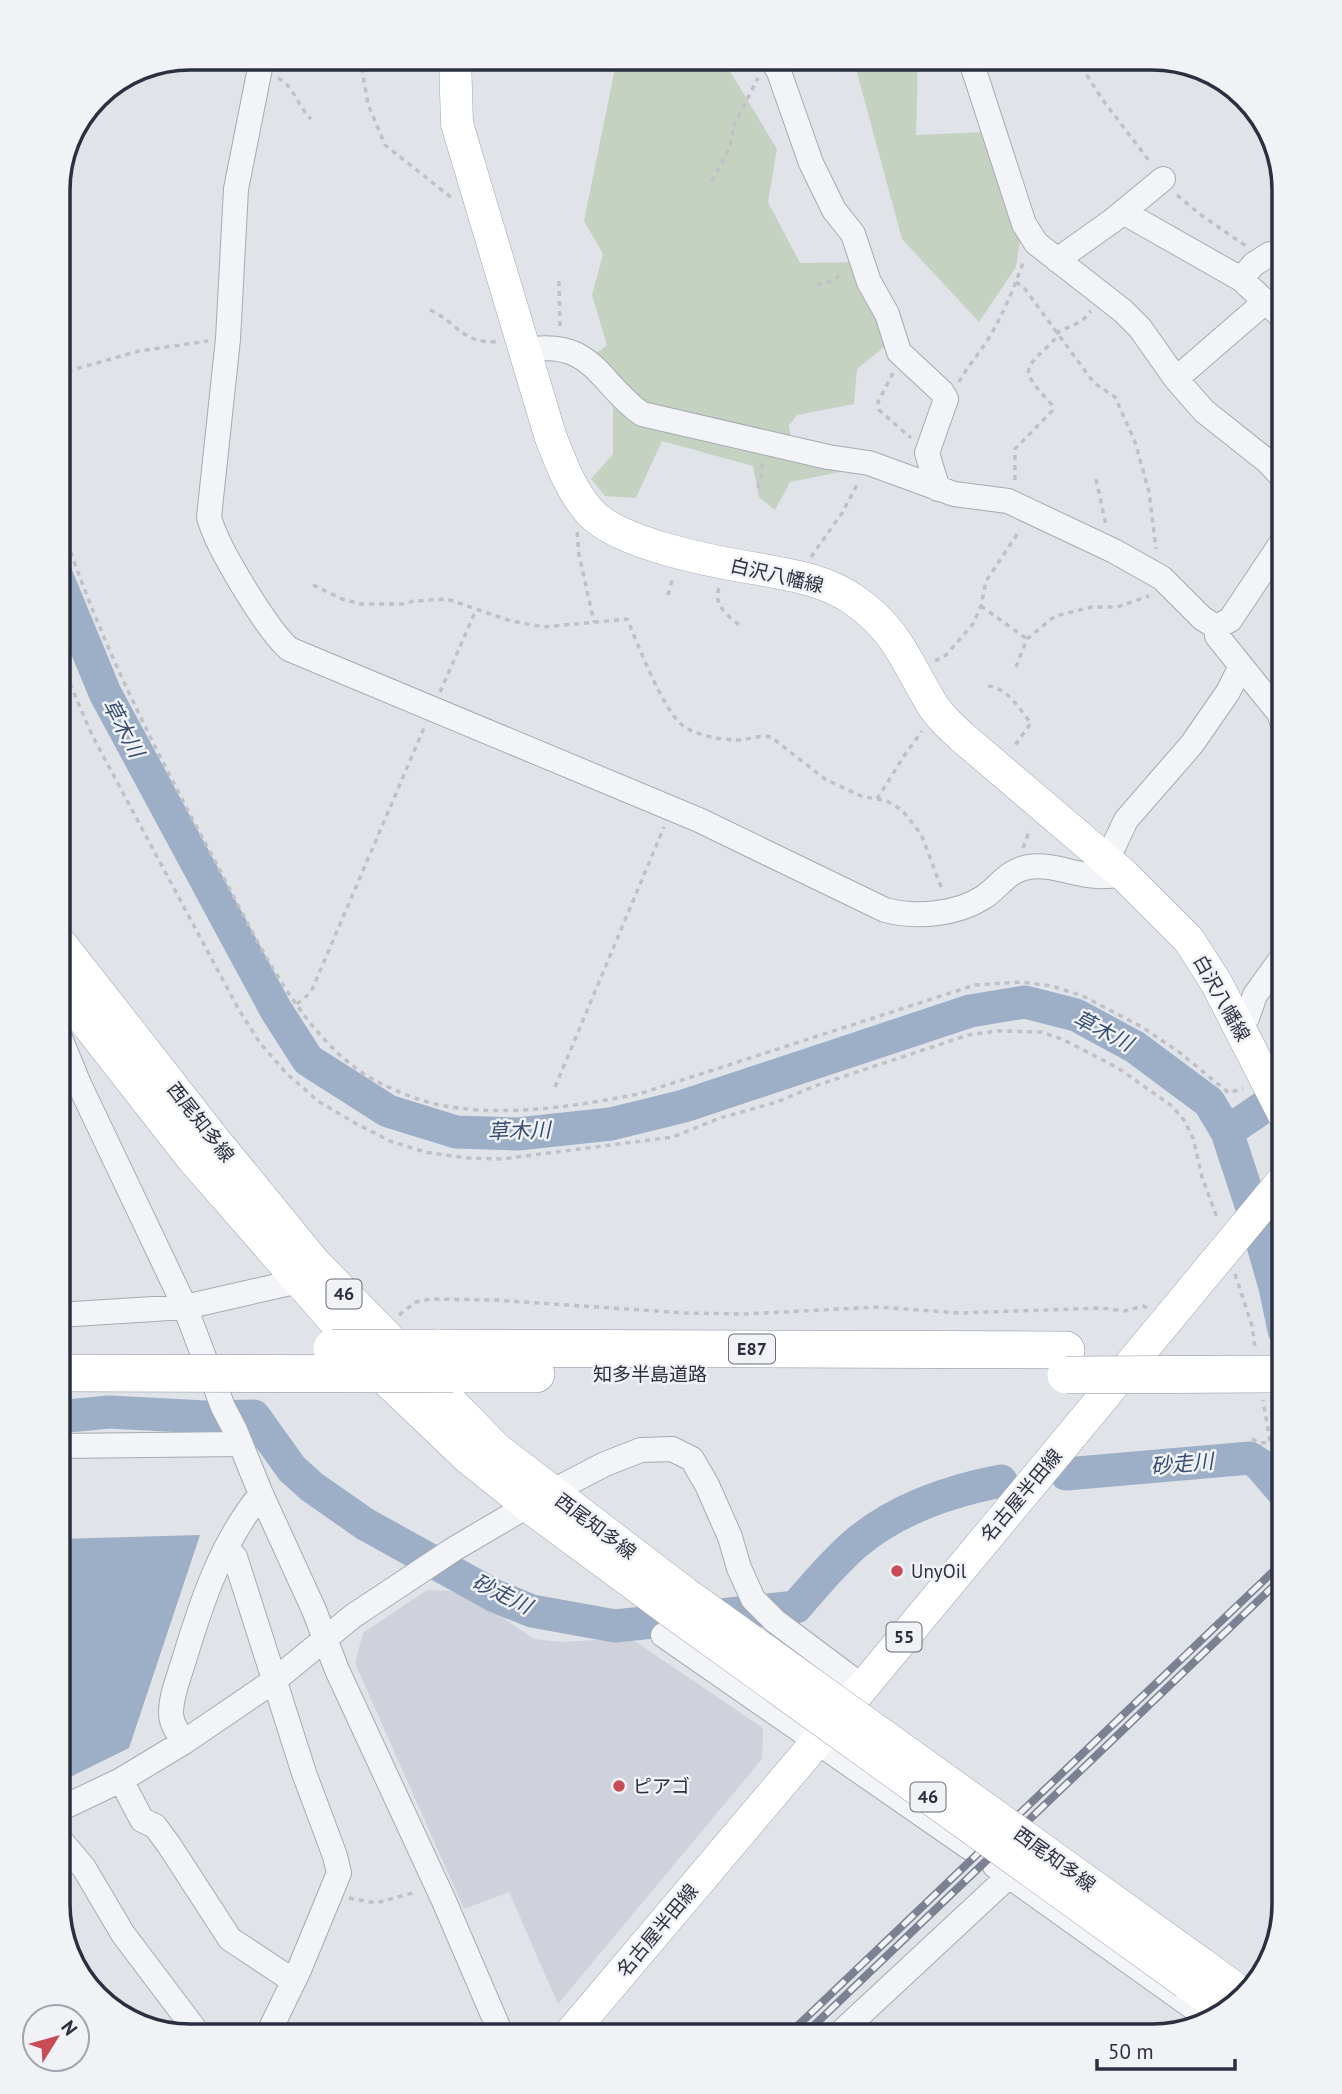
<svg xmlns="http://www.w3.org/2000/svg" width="1342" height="2094" viewBox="0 0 1342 2094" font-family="'PT Sans','Noto Sans JP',sans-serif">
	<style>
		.built { fill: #cfd2da }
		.green { fill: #c5d2c2 }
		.water { fill: #9daec7 }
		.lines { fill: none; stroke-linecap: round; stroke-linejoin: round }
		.river { stroke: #9daec7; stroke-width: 33 }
		.minor-casing { stroke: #a6aab2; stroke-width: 26 }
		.major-casing { stroke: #a0a6b3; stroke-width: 33 }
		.highway-casing { stroke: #888f9e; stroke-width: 38 }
		.path { stroke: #bfc1c7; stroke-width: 3.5; stroke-dasharray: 5 5; stroke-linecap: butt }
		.minor { stroke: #f3f4f7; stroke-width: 24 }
		.major { stroke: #fff; stroke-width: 32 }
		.highway { stroke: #fff; stroke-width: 37 }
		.rail-casing { stroke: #7b8191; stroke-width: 8 }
		.rail { stroke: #f0f2f6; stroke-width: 5; stroke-dasharray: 16; stroke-linecap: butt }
		.major-bridge-casing { stroke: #a0a6b3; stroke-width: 33; stroke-linecap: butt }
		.highway-bridge-casing { stroke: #888f9e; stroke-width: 38; stroke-linecap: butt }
		.major-bridge { stroke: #fff; stroke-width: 32 }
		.highway-bridge { stroke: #fff; stroke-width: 37 }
		.poi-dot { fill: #c74c55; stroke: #f0f2f6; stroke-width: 2.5 }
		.labels { text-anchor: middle; stroke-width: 5; stroke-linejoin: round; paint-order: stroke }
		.shield { fill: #f0f2f6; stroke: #656a76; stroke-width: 2 }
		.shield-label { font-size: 18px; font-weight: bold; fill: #2a303f }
		.street-label { font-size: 19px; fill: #2a303f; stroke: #f0f2f6 }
		.poi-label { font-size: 19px; fill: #2a303f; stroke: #f0f2f6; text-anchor: start }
		.water-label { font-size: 21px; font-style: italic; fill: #364c71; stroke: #f0f2f6 }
		.rim { fill: none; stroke: #2a303f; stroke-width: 3.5 }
	</style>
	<rect width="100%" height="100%" fill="#e0e3e8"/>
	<path class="built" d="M427 1590 451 1591 499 1615 534 1639 561 1642 630 1638 763 1728 762 1759 558 2004 509 1892 464 1909 355 1663 363 1633Z"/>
	<path class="green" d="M617 58H722L777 149 768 202 800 263 857 262 888 344 857 369 854 404 797 415 789 425 794 457 855 469 790 482 775 510 759 497 753 466 662 441 636 498 605 496 591 479 613 454V407L581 366 607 345 592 295 603 254 584 221Z
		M853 58H918L916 135 986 132 1020 241 1016 267 979 322 902 239Z"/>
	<path class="water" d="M200 1535 129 1748 58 1783V1539Z"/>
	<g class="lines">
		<path class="river" d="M58 579 105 693 276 1010 308 1060 388 1111 456 1132 518 1134 611 1124 684 1106 970 1011 1025 1002 1076 1015 1135 1047 1209 1102 1227 1132 1254 1214 1275 1287 1284 1330
			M1227 1132 1284 1093
			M58 1417 109 1412 206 1417 254 1416 292 1469 312 1487 365 1524 495 1596 532 1611 615 1626 796 1607C815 1585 833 1563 855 1544 896 1509 949 1491 1001 1481
			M1066 1474 1250 1458 1259 1464 1284 1493"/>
		<g class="minor-casing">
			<path id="minor" d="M262 58 236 189 228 339 209 517C216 546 266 628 289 649L699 820 885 910C917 918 956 915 984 897 1000 886 1007 871 1028 867 1050 863 1074 875 1097 876 1106 877 1115 875 1124 875
				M771 58 779 72 811 163 834 210 853 234 869 282 887 314 899 352 942 392 946 399 927 453 938 489
				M970 58 1024 224 1036 243 1123 311 1140 328 1176 379 1204 411 1267 461 1284 479
				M1123 212 1241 279
				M1270 254 1254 264 1241 279 1284 319
				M1057 260 1112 221 1163 179
				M526 350C594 339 597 382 642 414L828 457 869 463 954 494 1008 501 1114 551 1162 578 1202 618 1216 627 1230 620 1284 539
				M1176 379 1266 301
				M1216 627 1217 636 1279 713 1284 728
				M1107 860 1126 820 1192 744 1228 692 1240 668
				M1238 1028 1247 1018 1255 995 1284 955
				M58 1033 79 1084 185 1307 223 1407 235 1430 261 1494 314 1610 337 1670 444 1901 502 2036
				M58 1315 185 1307 286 1284 299 1279
				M58 1446 241 1444
				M226 1548 235 1557 304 1773 335 1856 339 1873 299 1970 267 2036
				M663 1635 970 1848
				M184 1742C178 1733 171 1724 171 1713 171 1695 179 1677 184 1660 202 1601 221 1543 261 1494
				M121 1780 142 1820 155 1826 169 1845 230 1939 292 1980
				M58 1810 121 1780 184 1742 275 1680 353 1616 454 1549 551 1492 605 1464 641 1450 672 1449 692 1459 707 1485 730 1537 739 1568 753 1599 775 1621 863 1687
				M58 1837 84 1868 123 1934 200 2036
				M995 1866 1212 2021
				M837 2036 1009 1876"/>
		</g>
		<g class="major-casing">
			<path id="major" d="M455 58 457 124 550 435C560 461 570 489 589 511 617 544 715 562 758 569 792 575 825 580 854 600 898 631 904 658 930 701 938 715 950 726 962 737L1124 875 1189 940 1217 984 1284 1115
				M58 940 213 1138 315 1263 497 1449 685 1593
				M58 987 191 1157 382 1376 468 1458 528 1506 670 1611
				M1202 1964 1243 1994
				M1186 1983 1225 2010
				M568 2036 863 1687 1284 1179"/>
		</g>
		<g class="highway-casing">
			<path id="highway" d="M437 1348 1066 1350
				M453 1374H536"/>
		</g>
		<path class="path" d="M360 58 368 104 385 145 452 198
			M1076 58 1102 99 1150 162
			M278 78C295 87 297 106 311 119
			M712 181 730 147 734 125 758 78
			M1177 195 1201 215 1246 246
			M559 281 560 328
			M1016 282 1025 289 1094 383 1115 397 1135 442 1149 492 1156 549
			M817 285 829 282 844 273
			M430 310C457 322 464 346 499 341
			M893 373 878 402 879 410 911 438
			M58 374 139 351 208 341
			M959 382C967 367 978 355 987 341 1003 315 1014 288 1024 260
			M1096 479 1106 525
			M1015 480V449L1052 411V405C1017 366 1023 372 1058 336V332L1082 321 1091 311
			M758 488 762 474V463
			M58 514C96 635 155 750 215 861 254 934 303 1045 380 1083 398 1092 420 1101 440 1105 505 1118 575 1106 639 1094L975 985 1021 982 1052 986 1083 996 1142 1027 1179 1052 1229 1093 1243 1088
			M577 532 579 555 594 622
			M811 557 842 513 859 481
			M313 585 342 599 361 604H406L413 601 447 599 511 621 544 627 627 619C638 644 662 708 682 725 694 735 718 739 734 740 747 741 758 734 771 737L825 779 861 796 887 801 902 810 921 834 943 892
			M719 588C713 605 727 615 739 625
			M668 595 673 577
			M981 606 1027 639
			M58 656 92 735 239 1010 260 1043 286 1073 318 1101 355 1123 390 1141 425 1152 467 1158 502 1159 673 1137 720 1118 777 1102 815 1086 968 1035 998 1031 1042 1032 1064 1040 1118 1068 1172 1106 1184 1120 1193 1138 1202 1177 1218 1220
			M935 661 946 655 973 624 981 606 986 581 1020 530
			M1016 667 1027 639 1055 616 1092 607H1117L1149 596
			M988 686C1008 688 1019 709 1031 723L1013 748
			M440 692 476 610
			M877 799 906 753 922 731
			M1023 848 1030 829
			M297 1004 311 992 424 728
			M555 1087 664 827
			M1235 1274 1252 1326 1255 1347
			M399 1315 416 1302 430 1299 495 1300 685 1313 746 1314 878 1307 960 1313 1102 1308 1125 1311 1143 1306 1147 1308
			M1252 1439 1260 1443 1270 1442 1263 1400
			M349 1898 376 1903 416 1892
			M1170 2032 1180 2022"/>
		<use href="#minor" class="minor"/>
		<use href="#major" class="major"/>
		<use href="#highway" class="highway"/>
		<g class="rail-casing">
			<path id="rail" d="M787 2036 1284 1561
				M803 2036 1284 1576"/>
		</g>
		<use href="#rail" class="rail"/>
		<g class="major-bridge-casing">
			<path id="major-bridge" d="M685 1593 1202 1964
				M670 1611 1186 1983"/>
		</g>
		<g class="highway-bridge-casing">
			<path id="highway-bridge" d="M332 1348H437
				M58 1373 453 1374
				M1066 1375 1284 1374"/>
		</g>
		<use href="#major-bridge" class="major-bridge"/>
		<use href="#highway-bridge" class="highway-bridge"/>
	</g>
	<g class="poi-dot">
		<circle cx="897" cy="1571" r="7"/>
		<circle cx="619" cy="1786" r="7"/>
	</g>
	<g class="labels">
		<g class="shield">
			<rect x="326.5" y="1279.5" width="35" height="29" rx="5"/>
			<rect x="729" y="1334.5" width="46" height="29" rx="5"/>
			<rect x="886.5" y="1622.5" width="35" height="29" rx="5"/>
			<rect x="910.5" y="1782.5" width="35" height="29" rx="5"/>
		</g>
		<g class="shield-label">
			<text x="344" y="1300">46</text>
			<text x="752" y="1355">E87</text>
			<text x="904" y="1643">55</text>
			<text x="928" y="1803">46</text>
		</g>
		<g class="street-label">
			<text transform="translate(777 575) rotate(13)" y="7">白沢八幡線</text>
			<text transform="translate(1222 998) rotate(61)" y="7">白沢八幡線</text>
			<text transform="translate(201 1122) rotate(52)" y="7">西尾知多線</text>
			<text x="650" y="1381">知多半島道路</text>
			<text transform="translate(1021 1495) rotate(-50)" y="7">名古屋半田線</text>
			<text transform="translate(596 1526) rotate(37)" y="7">西尾知多線</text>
			<text transform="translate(1055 1859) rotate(36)" y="7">西尾知多線</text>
			<text transform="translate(657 1930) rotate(-50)" y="7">名古屋半田線</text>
		</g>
		<g class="poi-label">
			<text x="911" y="1578">UnyOil</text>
			<text x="633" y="1793">ピアゴ</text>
		</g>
		<g class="water-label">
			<text transform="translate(123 728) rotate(62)" y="7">草木川</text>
			<text transform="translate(1103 1031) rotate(27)" y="7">草木川</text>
			<text transform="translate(519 1131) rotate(-2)" y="7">草木川</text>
			<text transform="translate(1182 1464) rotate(-5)" y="7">砂走川</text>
			<text transform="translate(502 1594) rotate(26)" y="7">砂走川</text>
		</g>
	</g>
	<path d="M0 0H1342V2094H0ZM190 70H1152A120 120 0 0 1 1272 190V1904A120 120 0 0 1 1152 2024H190A120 120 0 0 1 70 1904V190A120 120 0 0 1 190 70Z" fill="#f0f2f6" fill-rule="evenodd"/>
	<path class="rim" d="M190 70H1152A120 120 0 0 1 1272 190V1904A120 120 0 0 1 1152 2024H190A120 120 0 0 1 70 1904V190A120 120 0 0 1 190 70Z"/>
	<g transform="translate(56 2038) rotate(53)"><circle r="33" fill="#f0f2f6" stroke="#a1a4ad" stroke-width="2"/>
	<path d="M0-5L12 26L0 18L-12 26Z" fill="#c74c55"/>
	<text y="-10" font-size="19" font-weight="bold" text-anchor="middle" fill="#2a303f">N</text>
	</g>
	<path d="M1097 2059v10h138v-10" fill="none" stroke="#2a303f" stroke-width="3.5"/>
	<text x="1108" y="2059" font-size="21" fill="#2a303f" stroke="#f0f2f6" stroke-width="5" paint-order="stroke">50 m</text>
</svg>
